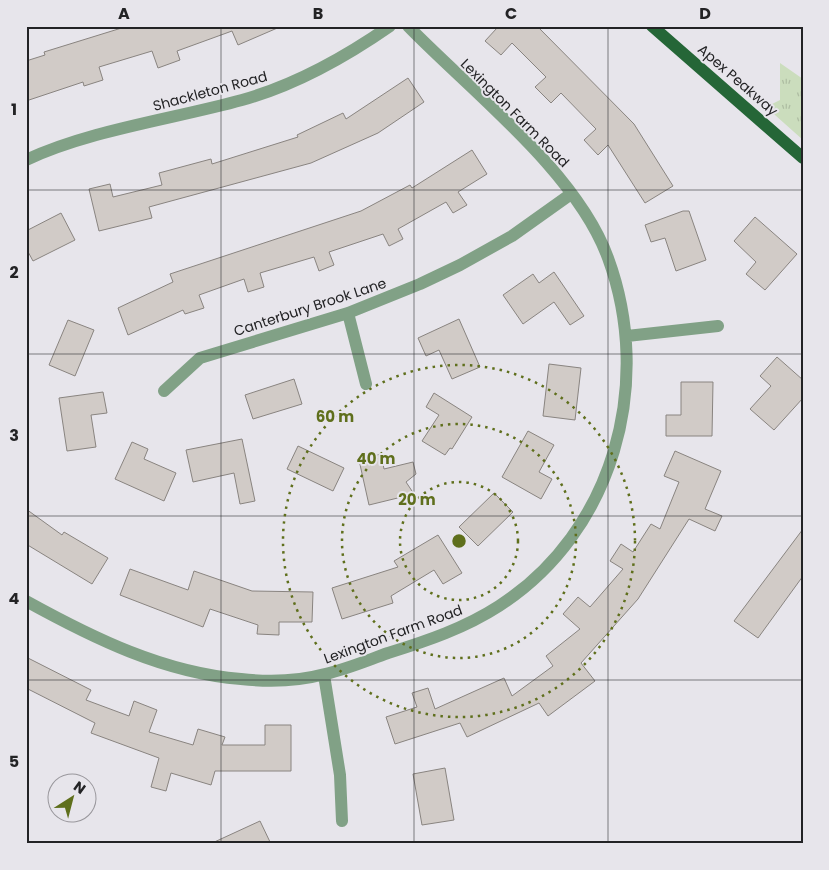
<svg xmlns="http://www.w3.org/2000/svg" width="829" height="870" viewBox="0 0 829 870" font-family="Poppins,sans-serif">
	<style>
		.grass { fill: url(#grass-tufts) }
		.building { fill: #d1cbc7; stroke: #898480 }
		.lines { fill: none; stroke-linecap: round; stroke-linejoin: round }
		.minor { stroke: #81a186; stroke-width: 12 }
		.major { stroke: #256637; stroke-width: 12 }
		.grid { fill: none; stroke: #232325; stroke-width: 1; stroke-opacity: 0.55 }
		.ring { fill: none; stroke: #5f6f1c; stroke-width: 2.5; stroke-dasharray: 2.5 5 }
		.labels { text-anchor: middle; stroke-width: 4; stroke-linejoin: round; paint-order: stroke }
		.street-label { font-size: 14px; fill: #232325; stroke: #e7e5eb }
		.centre { fill: #5f6f1c; stroke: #e7e5eb; stroke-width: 2.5 }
		.ring-label { font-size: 15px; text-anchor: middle; font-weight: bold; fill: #5f6f1c; stroke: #e7e5eb; stroke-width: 4; stroke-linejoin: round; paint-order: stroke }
		.neatline { fill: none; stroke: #232325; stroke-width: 2 }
		.grid-label { font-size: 16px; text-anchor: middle; font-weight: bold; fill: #232325 }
	</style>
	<defs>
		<pattern id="grass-tufts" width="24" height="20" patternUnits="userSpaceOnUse" patternTransform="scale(1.25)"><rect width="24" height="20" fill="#cbddbd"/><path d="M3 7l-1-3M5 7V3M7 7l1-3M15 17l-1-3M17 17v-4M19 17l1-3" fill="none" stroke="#aebda2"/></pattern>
	</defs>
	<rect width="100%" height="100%" fill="#e7e5eb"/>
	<path class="grass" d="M780 63 803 79V140L766 107 780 100Z"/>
	<path class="building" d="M128 26H282L238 45 232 31 177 51 180 60 158 68 152 51 99 67 103 80 84 86 83 82 26 101V61L45 55 44 52Z
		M496 26H537L634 124 673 186 645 203 608 145 598 155 584 140 596 129 561 93 551 103 535 87 546 77 512 43 501 55 485 41 497 28Z
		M408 78 424 102 378 133 311 163 149 207 152 218 99 231 89 189 110 184 113 197 162 185 159 173 211 159 212 164 298 137 297 135 343 113 346 119Z
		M472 150 487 174 458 192 467 205 453 213 446 202 398 229 403 239 389 246 383 234 329 252 334 265 319 271 314 257 260 273 264 287 248 292 244 279 199 295 204 308 185 314 183 310 128 335 118 308 173 282 170 274 361 211 410 185 412 188Z
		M683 211H689L706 260 676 271 665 238 651 242 645 225Z
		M61 213 75 240 33 261 26 248V231Z
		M755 217 797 254 765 290 746 274 756 262 734 241Z
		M554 272 584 316 570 325 554 302 523 324 503 295 533 274 539 283Z
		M459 319 480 367 452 379 439 350 426 356 418 338Z
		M68 320 94 330 75 376 49 365Z
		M777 357 803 380V398L774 430 750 409 771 386 760 376Z
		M549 364 581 368 575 420 543 416Z
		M294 379 302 404 253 419 245 395Z
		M681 382H713L712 436H666V415H681Z
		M103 392 107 413 91 415 96 447 67 451 59 398Z
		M434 393 472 417 452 449 450 448 445 455 422 441 439 415 426 407Z
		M528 431 554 445 539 472 552 479 541 499 502 477Z
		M242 439 255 501 240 504 234 473 193 482 186 450Z
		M132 442 148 449 144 459 176 473 164 501 115 479Z
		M298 446 344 468 333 491 287 469Z
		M675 451 721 471 705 509 722 516 715 531 689 519 638 599 581 663 595 681 548 716 539 703 467 737 460 723 395 744 386 717 417 707 412 693 428 688 435 709 504 678 512 696 553 666 546 656 580 629 563 614 578 597 590 607 623 569 610 561 621 544 633 552 651 524 660 529 679 482 664 476Z
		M381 454 384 469 413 462 416 474 406 482 414 494 369 505 359 460Z
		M494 493 513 512 478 546 459 527Z
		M26 509 62 535 64 532 108 558 92 584 26 544Z
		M803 529V576L758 638 734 621Z
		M438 535 462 573 443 584 434 570 391 596 393 603 342 619 332 588 398 567 394 561Z
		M130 569 188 590 194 571 252 591 313 592 312 622H279V635L257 634 258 625 210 609 203 627 120 595Z
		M26 657 91 690 86 700 129 716 134 701 157 710 149 732 193 745 198 729 225 737 222 745H265V725H291V771H215L211 785 171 773 166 791 151 787 159 758 91 733 95 723 26 688Z
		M445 768 454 820 422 825 413 774Z
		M260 821 271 844H210Z"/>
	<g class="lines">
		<path class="minor" d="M26 160C90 130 173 119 242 100 296 85 344 58 390 26
			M348 313 366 384
			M627 336 718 326
			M164 391 200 358 348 313 420 284 460 265 512 236 571 194
			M26 601C93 638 164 673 241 679 268 682 299 681 325 674 347 669 368 660 388 653 427 641 465 628 499 606 614 532 654 383 608 258 577 172 471 91 408 26
			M324 675 340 775 342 821"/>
		<path class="major" d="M652 26 803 158"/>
	</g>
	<path class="grid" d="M221 26V844M414 26V844M608 26V844M26 190H803M26 354H803M26 516H803M26 680H803"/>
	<g class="ring">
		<circle cx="459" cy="541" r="59"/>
		<circle cx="459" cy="541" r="117"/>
		<circle cx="459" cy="541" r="176"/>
	</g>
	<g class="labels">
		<g class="street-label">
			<text transform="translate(738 80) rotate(41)" y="5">Apex Peakway</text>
			<text transform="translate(210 91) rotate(-15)" y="5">Shackleton Road</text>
			<text transform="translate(515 113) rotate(45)" y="5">Lexington Farm Road</text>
			<text transform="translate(310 307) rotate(-18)" y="5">Canterbury Brook Lane</text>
			<text transform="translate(393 634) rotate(-20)" y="5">Lexington Farm Road</text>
		</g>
	</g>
	<circle cx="459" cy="541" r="8" class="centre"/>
	<g class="ring-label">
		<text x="335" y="422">60 m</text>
		<text x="376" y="464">40 m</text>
		<text x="417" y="505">20 m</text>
	</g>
	<rect width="829" height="870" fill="none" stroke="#e7e5eb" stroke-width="55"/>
	<g transform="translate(72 798) rotate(36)"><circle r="24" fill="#e7e5eb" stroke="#99979c"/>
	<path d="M0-4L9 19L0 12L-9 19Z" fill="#5f6f1c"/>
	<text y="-8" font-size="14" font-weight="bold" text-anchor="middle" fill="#232325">N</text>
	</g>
	<rect x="28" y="28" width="774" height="814" class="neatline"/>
	<g class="grid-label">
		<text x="124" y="19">A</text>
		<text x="318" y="19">B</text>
		<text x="511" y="19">C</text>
		<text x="705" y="19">D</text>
		<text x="14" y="115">1</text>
		<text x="14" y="278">2</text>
		<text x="14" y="441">3</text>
		<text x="14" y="604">4</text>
		<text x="14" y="767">5</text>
	</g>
</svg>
